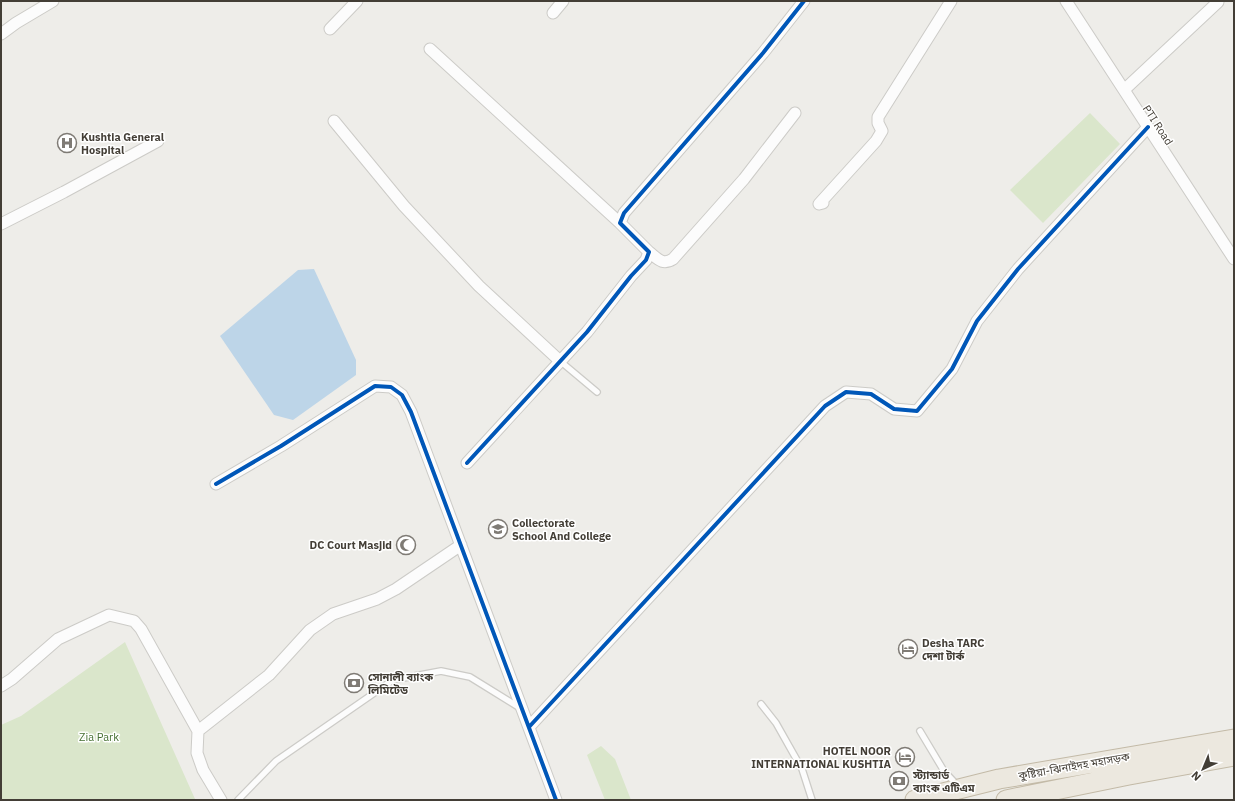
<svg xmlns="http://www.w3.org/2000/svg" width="1235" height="801" viewBox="0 0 1235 801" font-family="'IBM Plex Sans','Noto Sans Bengali',sans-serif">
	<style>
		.green { fill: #dae6cb }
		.water { fill: #bdd5e8 }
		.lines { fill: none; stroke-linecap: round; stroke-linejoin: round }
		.service-casing { stroke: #cccbc7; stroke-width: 8 }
		.minor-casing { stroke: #cccbc7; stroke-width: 13 }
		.trunk-casing { stroke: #c3baa7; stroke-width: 21 }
		.service { stroke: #fcfcfc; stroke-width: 5.5 }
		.minor { stroke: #fcfcfc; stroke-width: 11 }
		.trunk { stroke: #ece8df; stroke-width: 19 }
		.cycleway-casing { stroke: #fff; stroke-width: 6 }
		.cycleway { stroke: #0057b8; stroke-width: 4 }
		.labels { text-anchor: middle; stroke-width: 3; stroke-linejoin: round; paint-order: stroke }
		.street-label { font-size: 11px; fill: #433e36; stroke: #fff }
		.poi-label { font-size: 11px; font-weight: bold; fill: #433e36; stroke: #fff; text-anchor: start }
		.park-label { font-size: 11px; fill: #446e30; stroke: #fff }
	</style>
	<rect width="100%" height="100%" fill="#eeede9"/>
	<path class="green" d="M1090 113 1120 144 1043 223 1010 190Z
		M125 642 195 799 1 800V725L21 716Z
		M601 746 615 759 631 800H605L587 755Z"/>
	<path class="water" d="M314 269 356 360V375L293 420 274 415 220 336 298 270Z"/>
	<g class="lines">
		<g class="service-casing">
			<path id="service" d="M560 361 597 392
				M761 704 776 723 802 769 812 800
				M920 731 944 771 957 785
				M238 800 276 761 393 680 441 671 470 677 520 708"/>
		</g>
		<g class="minor-casing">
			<path id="minor" d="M1066 1 1234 259
				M553 13 563 1
				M330 29 357 1
				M1 34 16 23 53 1
				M430 49 620 223
				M1124 90 1218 2
				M334 121 404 206 479 286 560 361
				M823 203 819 204 876 141 882 131 878 123V117L951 1
				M1 224 64 192 158 141
				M649 252C657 258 662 266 673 259L744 179 795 113
				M467 463 587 332 631 276 646 260 649 252 620 223 624 213 763 53 804 1
				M216 484 281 446 375 386 391 387 402 395 411 412 556 800
				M1 686 12 679 58 639 109 615 134 621 141 629 198 731 197 753 203 770 221 800
				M529 727 825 406 846 392 871 394 894 409 917 411 952 369 977 321 1018 269 1148 127
				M198 731 269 675 310 630 333 614 377 599 396 589 461 545"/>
		</g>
		<g class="trunk-casing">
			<path id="trunk" d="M915 800 999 779 1234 739
				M1006 800 1129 775 1234 756"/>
		</g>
		<use href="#service" class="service"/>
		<use href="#minor" class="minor"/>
		<use href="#trunk" class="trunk"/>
		<g class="cycleway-casing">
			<path id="cycleway" d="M467 463 587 332 631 276 646 260 649 252 620 223 624 213 763 53 804 1
				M216 484 281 446 375 386 391 387 402 395 411 412 556 800
				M529 727 825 406 846 392 871 394 894 409 917 411 952 369 977 321 1018 269 1148 127"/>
		</g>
		<use href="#cycleway" class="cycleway"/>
	</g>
	<defs>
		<g id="hospital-ring" transform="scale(1)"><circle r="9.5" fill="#fff" stroke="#7f7b75" stroke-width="1.5"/><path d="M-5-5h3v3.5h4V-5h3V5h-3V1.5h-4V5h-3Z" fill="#7f7b75"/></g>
		<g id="school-ring" transform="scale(1)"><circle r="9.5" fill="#fff" stroke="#7f7b75" stroke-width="1.5"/><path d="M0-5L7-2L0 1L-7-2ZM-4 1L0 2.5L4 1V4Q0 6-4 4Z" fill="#7f7b75"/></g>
		<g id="mosque-ring" transform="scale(1)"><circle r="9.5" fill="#fff" stroke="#7f7b75" stroke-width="1.5"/><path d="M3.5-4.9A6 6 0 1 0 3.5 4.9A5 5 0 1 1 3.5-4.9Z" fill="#7f7b75"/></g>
		<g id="hotel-ring" transform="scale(1)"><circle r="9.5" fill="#fff" stroke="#7f7b75" stroke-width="1.5"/><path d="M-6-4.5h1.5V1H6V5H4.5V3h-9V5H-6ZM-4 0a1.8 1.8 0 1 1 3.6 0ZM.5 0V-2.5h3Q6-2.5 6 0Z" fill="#7f7b75"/></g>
		<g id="bank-ring" transform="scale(1)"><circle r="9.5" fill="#fff" stroke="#7f7b75" stroke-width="1.5"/><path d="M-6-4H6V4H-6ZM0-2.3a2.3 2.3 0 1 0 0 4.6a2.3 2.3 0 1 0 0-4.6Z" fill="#7f7b75"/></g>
	</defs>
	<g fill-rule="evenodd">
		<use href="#hospital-ring" x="67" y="143"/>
		<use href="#school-ring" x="498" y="529"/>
		<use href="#mosque-ring" x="406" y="545"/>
		<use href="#hotel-ring" x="908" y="649"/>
		<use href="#bank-ring" x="354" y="683"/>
		<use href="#hotel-ring" x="905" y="757"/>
		<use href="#bank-ring" x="899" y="781"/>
	</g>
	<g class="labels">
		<g class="street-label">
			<text transform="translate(1158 125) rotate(57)" y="4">PTI Road</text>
			<text transform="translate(1074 766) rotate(-10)" y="4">কুষ্টিয়া-ঝিনাইদহ মহাসড়ক</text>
		</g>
		<g class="poi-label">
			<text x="81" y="141">Kushtia General<tspan x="81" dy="13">Hospital</tspan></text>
			<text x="512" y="527">Collectorate<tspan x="512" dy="13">School And College</tspan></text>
			<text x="392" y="549" text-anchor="end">DC Court Masjid</text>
			<text x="922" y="647">Desha TARC<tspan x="922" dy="13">দেশা টার্ক</tspan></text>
			<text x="368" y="681">সোনালী ব্যাংক<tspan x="368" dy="13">লিমিটেড</tspan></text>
			<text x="891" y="755" text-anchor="end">HOTEL NOOR<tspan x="891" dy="13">INTERNATIONAL KUSHTIA</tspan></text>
			<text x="913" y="779">স্ট্যান্ডার্ড<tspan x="913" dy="13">ব্যাংক এটিএম</tspan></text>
		</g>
		<g class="park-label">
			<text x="99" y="741">Zia Park</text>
		</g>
	</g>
	<rect width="1235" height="801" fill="none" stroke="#433e36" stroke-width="4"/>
	<g transform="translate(1203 769) rotate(224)" stroke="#ffffff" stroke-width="3" paint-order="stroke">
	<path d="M0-3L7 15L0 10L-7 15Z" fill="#433e36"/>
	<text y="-6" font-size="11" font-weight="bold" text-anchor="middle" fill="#433e36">N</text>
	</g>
</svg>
